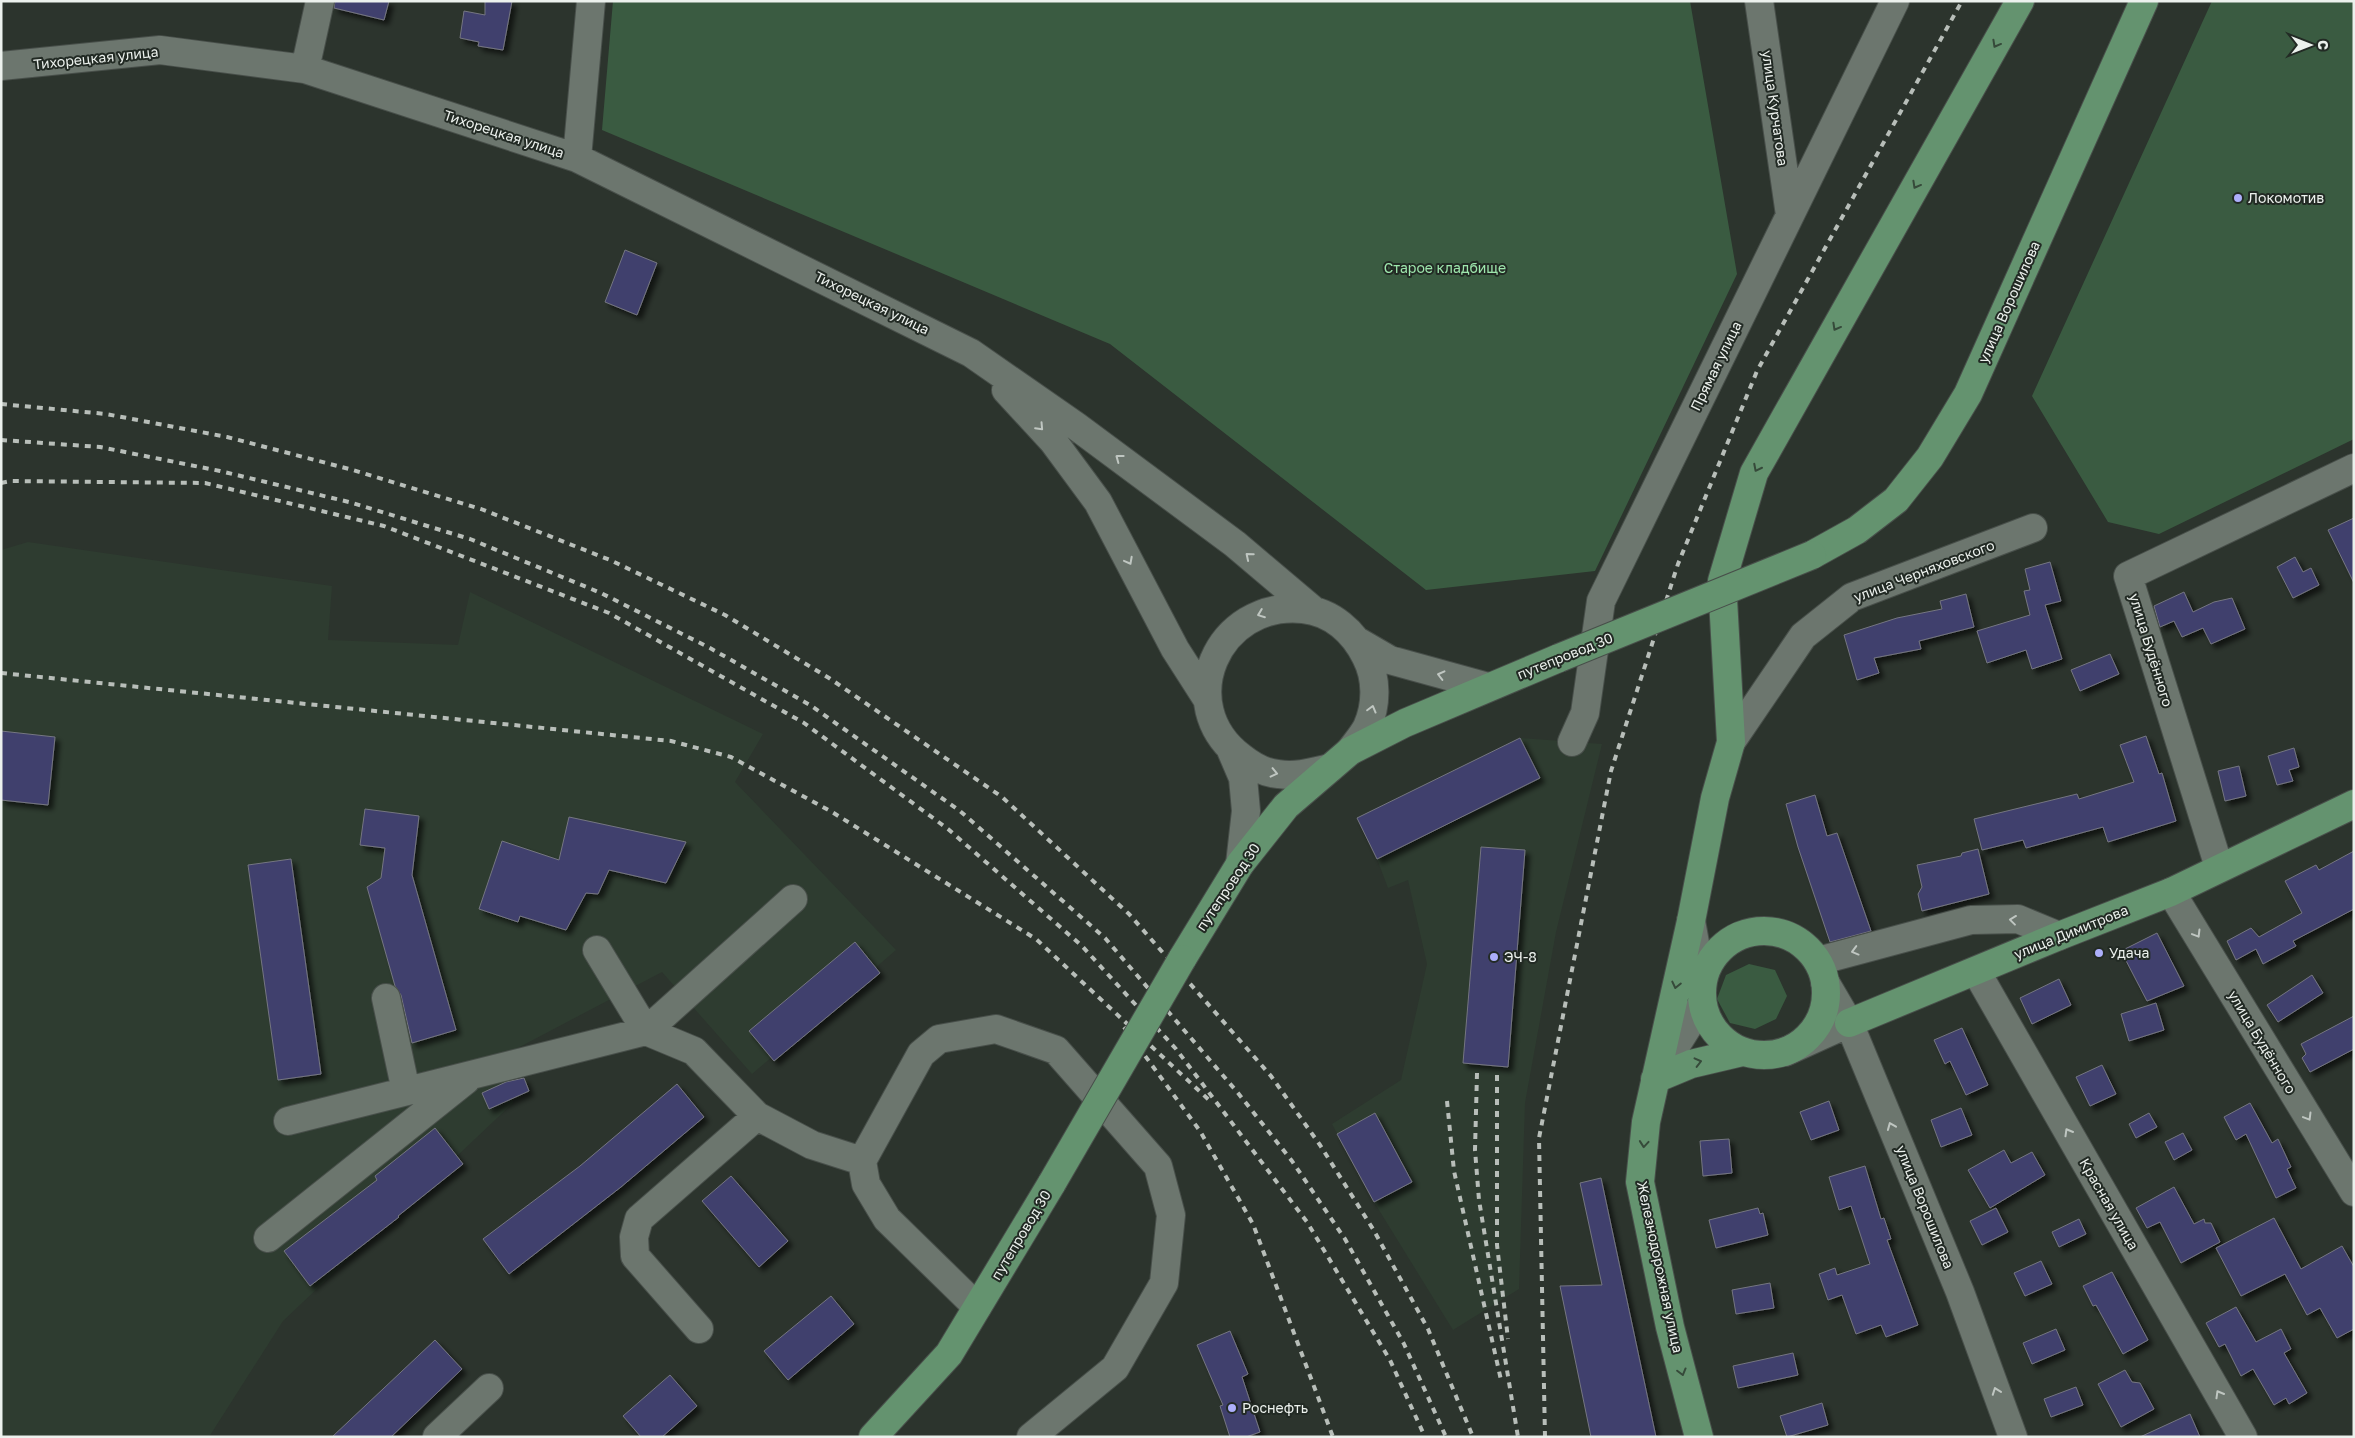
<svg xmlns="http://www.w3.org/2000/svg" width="2355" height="1438" viewBox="0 0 2355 1438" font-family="'Golos Text',sans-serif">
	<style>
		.built { fill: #2e3c30 }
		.green { fill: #3a5b41 }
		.building { fill: #3f3f6d; stroke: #757681; filter: url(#shadow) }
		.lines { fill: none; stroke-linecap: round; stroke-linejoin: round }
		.minor-casing { stroke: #484f4a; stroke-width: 30 }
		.major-casing { stroke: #484f4a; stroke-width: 30 }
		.minor { stroke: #6c766e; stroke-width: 28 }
		.major { stroke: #64936f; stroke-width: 28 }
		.rail { stroke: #b8beb9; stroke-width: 4; stroke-dasharray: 6 6; stroke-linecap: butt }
		.major-bridge-casing { stroke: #484f4a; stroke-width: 30; stroke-linecap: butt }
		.major-bridge { stroke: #64936f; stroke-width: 28 }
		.oneway { stroke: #364a3a }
		.oneway2 { stroke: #bfc6c1 }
		.poi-dot { fill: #adaffb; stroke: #222a24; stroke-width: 2 }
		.labels { text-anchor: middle; stroke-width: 4; stroke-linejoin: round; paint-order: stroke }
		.street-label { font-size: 14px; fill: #ecf1ed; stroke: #222a24 }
		.poi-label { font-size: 14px; fill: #ecf1ed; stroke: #222a24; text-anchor: start }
		.park-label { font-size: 14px; fill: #9ee7ad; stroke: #222a24 }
	</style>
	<defs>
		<filter id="shadow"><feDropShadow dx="4.5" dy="4.5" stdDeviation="2.5" flood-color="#0009"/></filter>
	</defs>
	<rect width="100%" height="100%" fill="#2c342d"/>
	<path class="built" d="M28 542 332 586 328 640 458 645 470 592 763 734 735 782 896 950 752 1074 662 972 512 1051 513 1103 283 1321 209 1437H1V550Z
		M1520 738 1602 744 1556 932 1525 1103 1519 1289 1453 1330 1374 1202 1332 1124 1401 1080 1427 964 1408 880 1388 888 1377 859 1357 818Z"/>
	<path class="green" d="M613 1H1690L1737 274 1595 571 1426 590 1110 344 602 130Z
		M2212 1H2354V439L2159 534 2108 522 2032 396Z
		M1749 964 1775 970 1787 996 1776 1019 1755 1029 1730 1023 1717 999 1726 975Z"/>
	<path class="building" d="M335 1H389L384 20 334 8Z
		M485 1H512L503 50 478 46 479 42 460 38 464 11 485 15Z
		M625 250 657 263 637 315 605 302Z
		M2354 518V583L2328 530Z
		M2295 557 2303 572 2311 568 2319 585 2293 598 2277 567Z
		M2050 562 2061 601 2045 605 2062 659 2032 669 2026 650 1987 663 1977 631 2030 615 2024 591 2030 590 2025 569Z
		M2184 592 2193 612 2214 602 2232 598 2245 629 2211 644 2203 628 2182 637 2174 621 2160 627 2154 606Z
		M1966 594 1974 627 1919 641 1921 649 1874 658 1879 673 1857 680 1844 635 1897 618 1942 609 1940 601Z
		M2110 654 2119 674 2080 691 2071 670Z
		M1 731 55 737 48 805 1 800Z
		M2146 736 2159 774 2162 773 2176 821 2108 842 2103 827 2026 848 2023 840 1982 850 1974 819 2077 794 2079 799 2134 782 2120 745Z
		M1520 738 1540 778 1377 859 1357 818Z
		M2294 748 2299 767 2289 770 2293 781 2277 785 2268 756Z
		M2239 766 2246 796 2225 801 2218 771Z
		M1815 795 1827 836 1837 833 1871 931 1830 942 1798 847 1786 804Z
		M365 809 419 816 412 875 456 1030 412 1043 401 995 395 986 367 887 381 878 385 848 360 845Z
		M569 817 686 842 666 883 609 870 598 894 586 893 566 930 520 916 518 922 479 909 502 841 559 860Z
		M1481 847 1525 850 1508 1067 1463 1063Z
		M1978 849 1989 894 1922 911 1918 894 1922 887 1917 865 1961 856 1962 853Z
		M2354 851V909L2293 941 2296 946 2263 964 2256 949 2236 960 2227 941 2251 928 2259 937 2302 913 2285 881 2316 865 2319 870Z
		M291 859 321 1074 278 1080 248 865Z
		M2157 933 2184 986 2147 1001 2121 951Z
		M855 942 880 973 774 1061 749 1031Z
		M2312 975 2323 993 2278 1022 2267 1005Z
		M2059 979 2071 1005 2032 1024 2020 998Z
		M2156 1003 2164 1030 2129 1041 2121 1014Z
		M2354 1016V1049L2310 1072 2302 1058 2306 1054 2301 1044Z
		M1962 1028 1988 1085 1966 1095 1950 1061 1945 1064 1934 1040Z
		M2102 1065 2116 1094 2090 1106 2076 1077Z
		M524 1078 529 1091 489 1109 482 1093 506 1082Z
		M677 1084 704 1117 621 1187 509 1274 483 1239 580 1166Z
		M1829 1101 1839 1130 1811 1140 1800 1112Z
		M2250 1103 2272 1143 2278 1139 2291 1167 2287 1169 2296 1188 2276 1198 2246 1134 2236 1140 2224 1117Z
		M1961 1108 1972 1135 1941 1147 1931 1120Z
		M1375 1113 1412 1182 1374 1202 1337 1134Z
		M2149 1113 2157 1127 2136 1138 2129 1124Z
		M435 1128 463 1164 398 1216 399 1217 310 1286 284 1251 377 1180 375 1176Z
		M2183 1133 2192 1150 2174 1160 2165 1142Z
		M1729 1139 1732 1173 1703 1176 1700 1141Z
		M2004 1150 2011 1163 2032 1152 2045 1175 1990 1208 1968 1170Z
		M1865 1166 1881 1219 1884 1218 1891 1239 1887 1240 1918 1325 1886 1337 1881 1325 1856 1334 1842 1295 1828 1300 1819 1274 1835 1268 1837 1275 1870 1264 1851 1206 1839 1210 1829 1177Z
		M731 1176 788 1241 759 1267 702 1201Z
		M1601 1178 1656 1437H1591L1560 1286 1602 1285 1580 1183Z
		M2174 1187 2194 1224 2204 1219 2205 1223H2211L2220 1242 2181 1263 2160 1222 2147 1228 2136 1208Z
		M1758 1208 1760 1214 1763 1213 1768 1235 1716 1248 1709 1220Z
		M1996 1208 2008 1232 1982 1245 1970 1221Z
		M2274 1218 2301 1269 2342 1246 2354 1267V1329L2337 1338 2320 1308 2307 1315 2285 1274 2241 1296 2216 1248Z
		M2079 1219 2086 1234 2059 1247 2052 1232Z
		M2041 1261 2052 1284 2025 1296 2014 1273Z
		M2112 1272 2148 1340 2123 1354 2096 1305 2093 1306 2083 1286Z
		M1770 1283 1774 1308 1736 1314 1732 1290Z
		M831 1296 854 1324 788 1380 764 1351Z
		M2236 1307 2256 1342 2281 1329 2291 1349 2284 1353 2307 1393 2289 1404 2286 1398 2274 1405 2253 1369 2241 1376 2225 1344 2219 1347 2206 1323Z
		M2056 1329 2065 1350 2032 1364 2023 1343Z
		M1230 1331 1248 1374 1242 1377 1260 1432 1246 1437H1230L1220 1406 1223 1405 1197 1345Z
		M435 1340 462 1369 391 1437H332Z
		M1793 1353 1798 1375 1738 1388 1733 1366Z
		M2125 1370 2132 1382 2140 1383 2154 1409 2121 1427 2098 1384Z
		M670 1375 697 1406 662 1437H641L623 1416Z
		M2076 1387 2083 1405 2051 1417 2044 1399Z
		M1822 1403 1828 1425 1787 1437 1780 1416Z
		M2190 1414 2200 1437H2140Z"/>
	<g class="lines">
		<g class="minor-casing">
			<path id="minor" d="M1759 1 1790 215
				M1 66 160 50 305 69 577 158 971 353 1076 426 1235 544 1313 610
				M305 69 320 1
				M577 158 591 1
				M1006 390 1053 441 1098 502 1175 649 1207 699
				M1359 642 1390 660 1488 687
				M1572 742 1585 713 1601 601 1895 1
				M1731 742 1803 636 1852 597 2033 528
				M1231 750 1243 778 1246 811 1240 864
				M1330 768C1313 772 1296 777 1278 774 1264 773 1251 765 1241 757 1172 705 1217 600 1303 609 1332 612 1354 632 1366 657 1377 678 1377 705 1367 727 1363 735 1355 744 1350 751
				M2219 867 2128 576 2354 468
				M2171 892 2354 1192
				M1691 921 1702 982
				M597 950 646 1031 793 899
				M1818 961 1971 920 2018 919 2059 936
				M1976 971 2243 1437
				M1825 982 1849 1023 1960 1292 2013 1437
				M386 998 406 1091
				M1785 1052 1849 1023
				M1658 1074 1702 1004
				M288 1121 646 1031 694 1051 757 1116 812 1145 862 1161
				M268 1238 466 1080
				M977 1307 887 1219 866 1184 862 1161 921 1054 939 1039 996 1029 1056 1050 1158 1166 1171 1215 1164 1283 1115 1368 1031 1437
				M699 1329 635 1256 634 1237 639 1219 757 1116
				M437 1437 489 1388"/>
		</g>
		<g class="major-casing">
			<path id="major" d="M1812 555 1857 530 1896 500 1930 457 1968 394 2144 1
				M1702 993a62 62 0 1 1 124 0a62 62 0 1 1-124 0Z
				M1182 959 1240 864 1286 806 1350 751 1405 723 1559 658
				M1849 1023 2059 936 2171 892 2354 804
				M1655 1079 1691 1064 1742 1052
				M873 1437 949 1354 1052 1183
				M1699 1437 1670 1327 1640 1182 1646 1122 1691 921 1715 798 1731 742 1722 581 1754 473 2020 1"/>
		</g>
		<use href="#minor" class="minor"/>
		<use href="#major" class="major"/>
		<path class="rail" d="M1 404 106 414 227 437 353 470 481 509 610 560 725 615 829 678 1002 797 1129 914 1271 1076 1320 1145 1373 1229 1428 1329 1473 1437
			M1 440 100 447 220 471 349 502 470 539 601 593 710 648 810 705 960 811 1105 938 1238 1093 1292 1161 1345 1239 1404 1344 1446 1437
			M1 483 11 481 205 483 384 526 609 613 804 723 948 829 1082 946 1176 1049 1307 1222 1390 1360 1425 1437
			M1 673 671 741 731 757 832 812 1036 939 1209 1100
			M1124 1027 1200 1131 1253 1224 1333 1437
			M1477 1073 1475 1150 1479 1200 1518 1437
			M1497 1075V1245L1508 1339
			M1447 1101 1454 1171 1501 1380
			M1545 1437 1539 1138 1611 771 1678 564 1757 371 1962 1"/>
		<g class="major-bridge-casing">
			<path id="major-bridge" d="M1559 658 1812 555
				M1052 1183 1182 959"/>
		</g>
		<use href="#major-bridge" class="major-bridge"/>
	</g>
	<defs><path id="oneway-chevron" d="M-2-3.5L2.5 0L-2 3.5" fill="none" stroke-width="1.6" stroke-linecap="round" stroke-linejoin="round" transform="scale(1.25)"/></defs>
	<g class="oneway">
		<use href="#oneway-chevron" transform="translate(1996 44) rotate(119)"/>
		<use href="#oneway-chevron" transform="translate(1916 185) rotate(119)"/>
		<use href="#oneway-chevron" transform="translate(1836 327) rotate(119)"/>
		<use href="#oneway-chevron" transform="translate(1757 468) rotate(117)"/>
		<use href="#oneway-chevron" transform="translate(1676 985) rotate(103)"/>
		<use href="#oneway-chevron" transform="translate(1698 1062) rotate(-14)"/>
		<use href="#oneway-chevron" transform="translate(1644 1144) rotate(95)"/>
		<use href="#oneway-chevron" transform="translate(1682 1372) rotate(75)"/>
	</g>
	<g class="oneway2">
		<use href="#oneway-chevron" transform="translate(1040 427) rotate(47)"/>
		<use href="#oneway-chevron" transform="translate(1119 458) rotate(-143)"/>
		<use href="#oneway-chevron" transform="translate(1249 556) rotate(-140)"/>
		<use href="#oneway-chevron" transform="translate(1129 561) rotate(62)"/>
		<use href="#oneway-chevron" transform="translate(1261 614) rotate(159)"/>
		<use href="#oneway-chevron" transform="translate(1441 675) rotate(-166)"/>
		<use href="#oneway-chevron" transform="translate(1372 709) rotate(-75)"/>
		<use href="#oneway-chevron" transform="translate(1274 773) rotate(13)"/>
		<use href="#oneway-chevron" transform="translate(2013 920) rotate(-173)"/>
		<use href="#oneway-chevron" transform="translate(2197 934) rotate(59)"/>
		<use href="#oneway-chevron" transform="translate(1855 951) rotate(165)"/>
		<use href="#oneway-chevron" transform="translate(2308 1117) rotate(59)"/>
		<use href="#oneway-chevron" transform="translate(1891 1126) rotate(-112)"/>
		<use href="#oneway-chevron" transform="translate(2068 1132) rotate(-120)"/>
		<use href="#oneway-chevron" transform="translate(1996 1391) rotate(-110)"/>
		<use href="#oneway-chevron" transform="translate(2219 1394) rotate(-120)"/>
	</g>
	<g class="poi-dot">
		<circle cx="2238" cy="198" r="5"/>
		<circle cx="2099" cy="953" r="5"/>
		<circle cx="1494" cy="957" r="5"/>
		<circle cx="1232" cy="1408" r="5"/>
	</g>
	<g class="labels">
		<g class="street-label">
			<text transform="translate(96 58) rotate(-6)" y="5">Тихорецкая улица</text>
			<text transform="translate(1775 108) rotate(82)" y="5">улица Курчатова</text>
			<text transform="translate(504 134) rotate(18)" y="5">Тихорецкая улица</text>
			<text transform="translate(2009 302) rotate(-66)" y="5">улица Ворошилова</text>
			<text transform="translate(872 303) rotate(26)" y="5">Тихорецкая улица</text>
			<text transform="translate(1716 366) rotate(-64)" y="5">Прямая улица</text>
			<text transform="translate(1924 571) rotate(-21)" y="5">улица Черняховского</text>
			<text transform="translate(2151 650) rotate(73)" y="5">улица Будённого</text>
			<text transform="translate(1565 656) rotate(-22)" y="5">путепровод 30</text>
			<text transform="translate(1228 887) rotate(-56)" y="5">путепровод 30</text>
			<text transform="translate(2071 932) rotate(-22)" y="5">улица Димитрова</text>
			<text transform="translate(2262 1042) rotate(59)" y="5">улица Будённого</text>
			<text transform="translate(2109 1204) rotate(60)" y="5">Красная улица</text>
			<text transform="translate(1925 1207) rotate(68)" y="5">улица Ворошилова</text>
			<text transform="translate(1021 1235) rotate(-59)" y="5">путепровод 30</text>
			<text transform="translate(1660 1267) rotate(78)" y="5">Железнодорожная улица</text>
		</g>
		<g class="poi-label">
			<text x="2248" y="203">Локомотив</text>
			<text x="2109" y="958">Удача</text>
			<text x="1504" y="962">ЭЧ-8</text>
			<text x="1242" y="1413">Роснефть</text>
		</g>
		<g class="park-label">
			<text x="1445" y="273">Старое кладбище</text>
		</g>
	</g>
	<rect width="2355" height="1438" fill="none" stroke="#ecf1ed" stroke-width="5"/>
	<g transform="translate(2310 45) rotate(90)" stroke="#222a24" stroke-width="4" paint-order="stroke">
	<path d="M0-4L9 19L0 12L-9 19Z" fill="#ecf1ed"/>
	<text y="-8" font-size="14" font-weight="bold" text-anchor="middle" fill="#ecf1ed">С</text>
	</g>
</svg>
